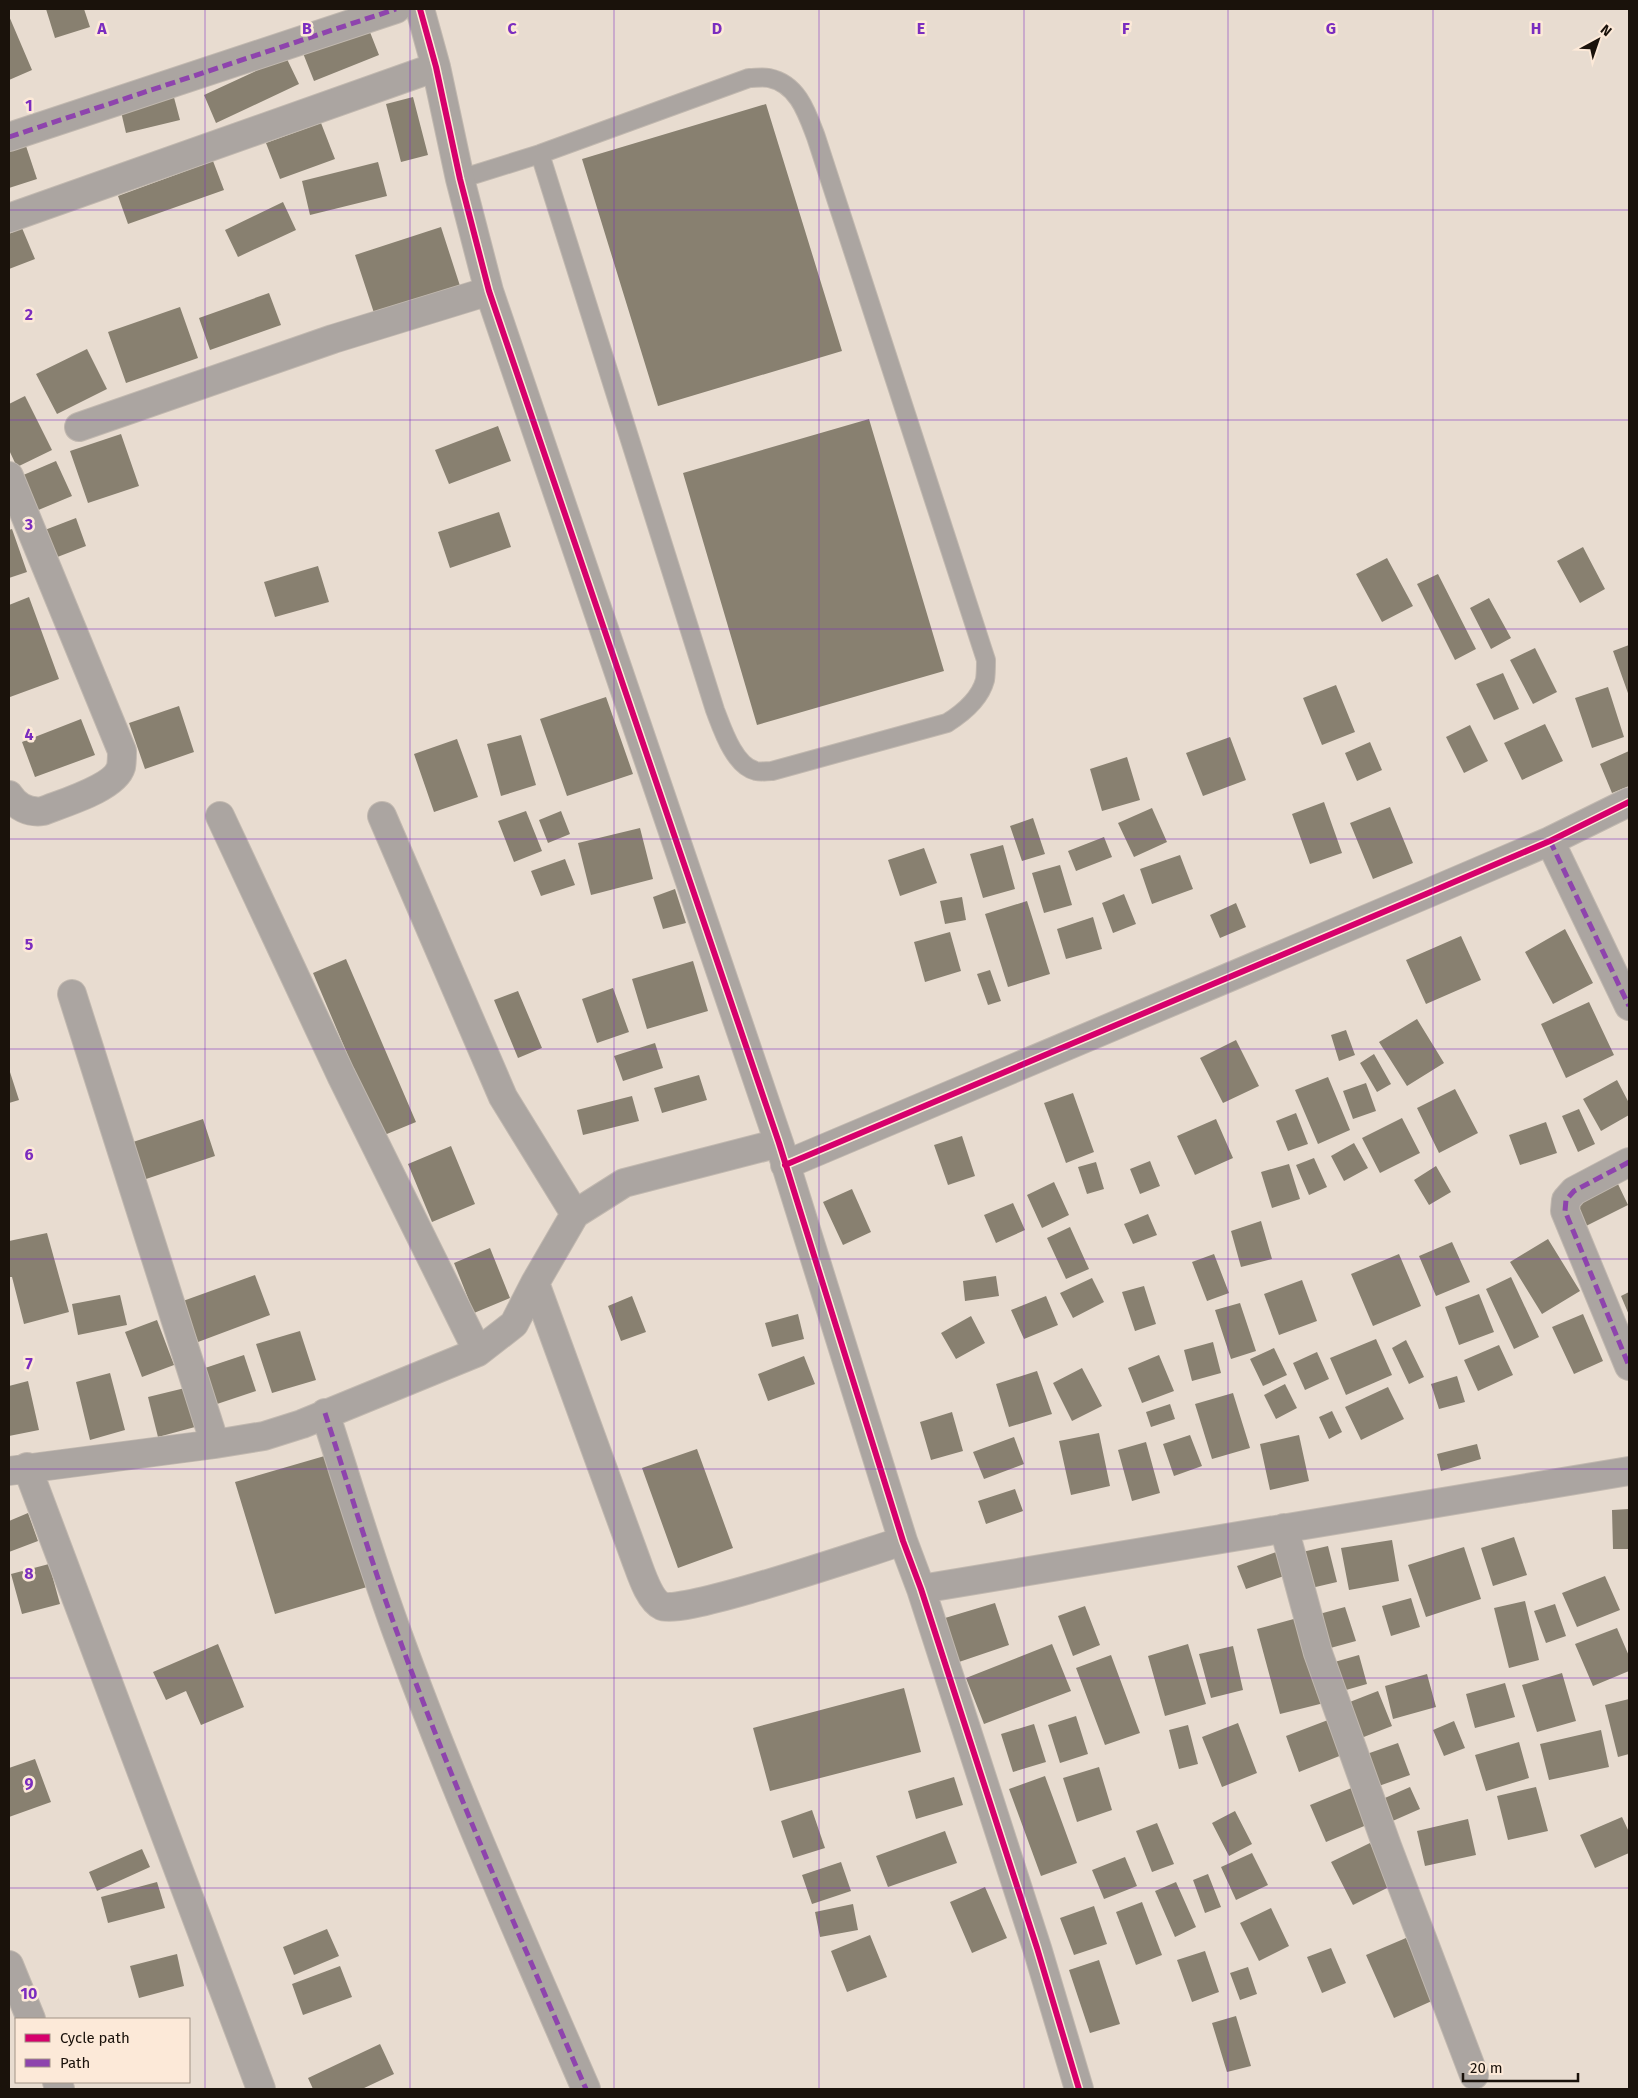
<svg xmlns="http://www.w3.org/2000/svg" width="1638" height="2098" viewBox="0 0 1638 2098" font-family="'Fira Sans',sans-serif">
	<style>
		.building { fill: #888070 }
		.lines { fill: none; stroke-linecap: round; stroke-linejoin: round }
		.service-casing { stroke: #c1b8af; stroke-width: 20 }
		.minor-casing { stroke: #c1b8af; stroke-width: 30 }
		.service { stroke: #aba5a1; stroke-width: 18 }
		.minor { stroke: #aba5a1; stroke-width: 28 }
		.quiet { stroke: #8e44ad; stroke-width: 5; stroke-dasharray: 10 5; stroke-linecap: butt }
		.cycleway-casing { stroke: #fce9d8; stroke-width: 9 }
		.cycleway { stroke: #d6006c; stroke-width: 6 }
		.grid { fill: none; stroke: #7b2cbf; stroke-width: 1; stroke-opacity: 0.55 }
		.grid-label { font-size: 16px; text-anchor: middle; font-weight: bold; fill: #7b2cbf; stroke: #fce9d8; stroke-width: 5; stroke-linejoin: round; paint-order: stroke }
	</style>
	<rect width="100%" height="100%" fill="#e8dcd0"/>
	<path class="building" d="M46 9H84L90 27 55 38Z
		M9 16 32 70 9 80Z
		M366 22 379 55 314 81 301 48Z
		M286 57 299 84 216 123 204 95Z
		M172 90 180 120 126 133 119 103Z
		M413 97 428 155 401 162 386 104Z
		M766 104 842 351 658 406 582 159Z
		M321 123 335 159 280 179 266 143Z
		M23 137 37 179 9 188V142Z
		M213 161 224 190 128 224 118 196Z
		M378 162 387 196 310 215 302 181Z
		M283 202 296 230 238 257 225 230Z
		M441 227 461 289 375 316 355 255Z
		M22 228 35 259 9 269V234Z
		M269 293 281 325 210 350 199 318Z
		M180 307 198 358 126 383 108 332Z
		M87 349 107 389 57 414 36 374Z
		M25 396 52 450 17 467 9 450V404Z
		M869 419 944 671 757 725 683 473Z
		M498 426 511 461 449 484 435 450Z
		M121 434 139 486 88 503 70 451Z
		M56 461 72 496 36 511 21 476Z
		M499 512 511 547 450 568 438 532Z
		M76 518 86 546 47 561 37 533Z
		M12 529 27 572 9 578V530Z
		M1583 547 1605 589 1580 603 1557 561Z
		M1387 558 1413 606 1382 622 1356 574Z
		M318 566 329 602 275 617 264 582Z
		M1438 574 1476 649 1455 660 1417 584Z
		M29 597 59 679 10 697 9 605Z
		M1489 598 1511 638 1491 649 1470 608Z
		M1629 645V696L1613 651Z
		M1535 648 1557 692 1533 704 1510 660Z
		M1503 673 1519 709 1494 720 1476 684Z
		M1336 685 1355 732 1322 745 1303 698Z
		M1608 687 1624 737 1592 748 1575 698Z
		M606 697 633 774 567 796 540 719Z
		M179 706 194 752 145 769 129 723Z
		M81 719 95 755 35 777 22 742Z
		M1545 724 1563 761 1522 780 1504 743Z
		M1470 725 1488 761 1464 773 1446 737Z
		M521 735 536 785 501 796 487 744Z
		M1230 737 1246 780 1203 796 1186 753Z
		M457 739 478 797 434 812 414 754Z
		M1370 742 1382 770 1357 781 1345 753Z
		M1629 751V786L1612 793 1600 764Z
		M1127 757 1140 800 1102 811 1090 769Z
		M1324 802 1342 853 1310 864 1292 814Z
		M1390 807 1413 863 1373 879 1350 823Z
		M1152 808 1167 842 1134 857 1118 823Z
		M526 811 542 851 514 862 498 821Z
		M561 811 570 834 548 843 539 820Z
		M1033 818 1045 854 1022 861 1010 826Z
		M640 828 653 879 591 895 578 843Z
		M1104 837 1112 857 1076 871 1068 851Z
		M1003 845 1015 889 983 898 970 854Z
		M924 848 937 883 900 896 888 860Z
		M1180 855 1193 889 1152 904 1140 869Z
		M565 859 575 885 541 896 531 871Z
		M1060 865 1072 905 1044 913 1032 873Z
		M675 889 686 923 663 929 653 897Z
		M1124 894 1136 924 1113 933 1102 903Z
		M962 897 966 920 945 924 940 901Z
		M1027 901 1050 974 1008 987 985 914Z
		M1236 903 1246 927 1220 938 1210 915Z
		M1093 917 1102 949 1066 959 1057 929Z
		M1565 929 1593 983 1553 1004 1525 952Z
		M950 932 961 971 925 982 914 942Z
		M1461 936 1481 980 1426 1004 1406 960Z
		M346 959 416 1122 382 1136 313 973Z
		M693 961 708 1011 647 1029 632 979Z
		M990 970 1001 1001 988 1005 977 974Z
		M613 988 629 1032 597 1043 582 999Z
		M518 991 542 1048 518 1058 494 1000Z
		M1589 1002 1614 1055 1566 1078 1541 1024Z
		M1417 1019 1444 1063 1407 1086 1379 1042Z
		M1346 1030 1355 1055 1339 1061 1331 1035Z
		M1236 1040 1259 1086 1223 1103 1200 1058Z
		M655 1043 663 1068 623 1081 614 1056Z
		M1374 1054 1391 1084 1377 1092 1360 1063Z
		M9 1069 19 1100 9 1103Z
		M699 1075 707 1100 662 1113 654 1088Z
		M1328 1077 1350 1130 1318 1144 1295 1090Z
		M1617 1080 1629 1103V1115L1601 1131 1583 1099Z
		M1366 1083 1376 1111 1353 1119 1343 1091Z
		M1455 1089 1478 1133 1439 1153 1417 1108Z
		M1073 1093 1094 1152 1066 1163 1044 1103Z
		M632 1096 639 1121 583 1135 577 1110Z
		M1579 1109 1595 1144 1578 1152 1562 1116Z
		M1296 1113 1308 1144 1288 1151 1276 1121Z
		M1402 1118 1420 1153 1380 1173 1362 1138Z
		M203 1119 215 1156 146 1179 133 1142Z
		M1216 1119 1233 1158 1195 1175 1177 1136Z
		M1546 1122 1557 1153 1520 1165 1509 1135Z
		M962 1136 975 1176 948 1185 934 1145Z
		M1354 1143 1368 1168 1344 1181 1331 1156Z
		M451 1146 475 1204 432 1222 408 1164Z
		M1314 1158 1327 1187 1309 1195 1296 1165Z
		M1150 1161 1160 1186 1140 1194 1130 1169Z
		M1096 1162 1104 1189 1087 1194 1078 1167Z
		M1289 1164 1300 1199 1272 1208 1261 1172Z
		M1436 1166 1451 1192 1429 1205 1414 1180Z
		M1054 1182 1069 1215 1042 1228 1027 1195Z
		M1617 1182 1628 1205 1582 1228 1571 1205Z
		M852 1189 871 1232 843 1245 823 1202Z
		M1013 1203 1025 1230 996 1243 984 1215Z
		M1148 1214 1157 1235 1133 1244 1124 1224Z
		M1261 1221 1272 1259 1241 1267 1231 1231Z
		M1070 1227 1089 1269 1066 1279 1047 1238Z
		M47 1233 69 1312 24 1324 12 1277H9V1241Z
		M1548 1239 1580 1291 1542 1314 1510 1262Z
		M1452 1242 1470 1282 1436 1296 1419 1256Z
		M490 1248 510 1298 474 1313 454 1263Z
		M1214 1254 1229 1293 1207 1301 1192 1262Z
		M1399 1254 1421 1306 1373 1326 1351 1274Z
		M255 1275 270 1315 198 1342 183 1301Z
		M996 1276 999 1296 965 1301 963 1281Z
		M1511 1277 1539 1337 1514 1349 1486 1289Z
		M1092 1278 1104 1302 1073 1318 1060 1293Z
		M1302 1280 1317 1321 1279 1335 1264 1294Z
		M1144 1286 1156 1324 1135 1331 1122 1292Z
		M1629 1292V1315L1621 1296Z
		M1479 1294 1494 1332 1459 1345 1445 1307Z
		M120 1295 127 1325 78 1335 72 1304Z
		M632 1296 646 1332 621 1341 608 1306Z
		M1046 1296 1058 1325 1024 1339 1011 1310Z
		M1240 1303 1256 1351 1231 1359 1215 1310Z
		M798 1314 804 1339 772 1347 765 1323Z
		M1583 1314 1603 1361 1574 1374 1552 1327Z
		M971 1316 985 1343 956 1359 941 1333Z
		M157 1320 174 1365 142 1377 125 1332Z
		M300 1331 316 1380 272 1393 256 1344Z
		M1376 1339 1392 1375 1346 1395 1330 1358Z
		M1406 1340 1424 1377 1409 1384 1392 1348Z
		M1213 1342 1221 1373 1192 1381 1184 1350Z
		M1499 1345 1513 1375 1478 1391 1464 1360Z
		M1274 1348 1287 1375 1263 1386 1250 1359Z
		M1317 1352 1329 1379 1305 1390 1293 1363Z
		M244 1355 256 1391 214 1405 202 1369Z
		M1159 1355 1174 1391 1142 1403 1128 1368Z
		M804 1356 815 1384 768 1401 758 1374Z
		M1082 1368 1102 1406 1072 1421 1053 1383Z
		M1037 1371 1052 1414 1009 1427 996 1384Z
		M110 1373 125 1430 90 1440 76 1382Z
		M1457 1376 1465 1402 1439 1409 1431 1384Z
		M28 1381 39 1430 9 1436V1386Z
		M1285 1384 1297 1408 1276 1419 1264 1395Z
		M1388 1387 1404 1419 1361 1440 1345 1407Z
		M185 1388 195 1427 158 1437 148 1397Z
		M1233 1393 1250 1448 1212 1459 1195 1404Z
		M1170 1404 1175 1419 1151 1427 1146 1412Z
		M1332 1411 1342 1432 1329 1439 1319 1417Z
		M952 1412 963 1451 931 1460 920 1422Z
		M1099 1433 1110 1486 1071 1495 1059 1441Z
		M1190 1435 1202 1466 1174 1476 1163 1444Z
		M1299 1435 1309 1481 1270 1490 1260 1444Z
		M1014 1437 1024 1464 984 1479 973 1452Z
		M1146 1442 1160 1493 1132 1501 1118 1450Z
		M1477 1444 1481 1459 1441 1471 1437 1454Z
		M697 1449 733 1548 678 1568 642 1468Z
		M328 1455 367 1587 275 1614 235 1482Z
		M1015 1489 1023 1511 986 1524 978 1501Z
		M1629 1509V1549H1613L1612 1510Z
		M28 1513 38 1541 9 1552V1521Z
		M1514 1537 1527 1575 1493 1586 1481 1548Z
		M1392 1540 1399 1581 1349 1590 1341 1548Z
		M1328 1546 1337 1582 1307 1589 1298 1553Z
		M1464 1547 1481 1599 1426 1617 1408 1565Z
		M1279 1551 1287 1575 1246 1589 1237 1566Z
		M49 1564 60 1604 22 1614 11 1574Z
		M1605 1576 1620 1610 1577 1627 1562 1593Z
		M1411 1598 1420 1627 1391 1636 1382 1606Z
		M1525 1601 1539 1660 1509 1668 1494 1608Z
		M995 1603 1009 1645 959 1662 945 1618Z
		M1555 1604 1566 1636 1546 1643 1534 1611Z
		M1085 1606 1100 1645 1073 1656 1058 1616Z
		M1345 1607 1356 1641 1323 1650 1312 1616Z
		M1301 1617 1324 1703 1280 1714 1257 1629Z
		M1617 1628 1629 1656V1671L1593 1686 1575 1644Z
		M218 1644 244 1707 201 1725 186 1691 166 1700 153 1672Z
		M1052 1644 1071 1691 984 1724 966 1678Z
		M1188 1644 1206 1704 1165 1716 1148 1656Z
		M1233 1646 1243 1690 1211 1698 1199 1654Z
		M1111 1655 1140 1733 1105 1745 1076 1668Z
		M1359 1655 1367 1684 1339 1692 1331 1663Z
		M1562 1673 1576 1721 1537 1732 1522 1685Z
		M1427 1674 1436 1707 1393 1719 1385 1686Z
		M1505 1683 1515 1717 1475 1728 1466 1694Z
		M904 1688 921 1752 770 1791 753 1728Z
		M1378 1691 1392 1726 1356 1740 1342 1705Z
		M1629 1699V1754L1618 1757 1605 1705Z
		M1076 1716 1088 1754 1060 1763 1048 1725Z
		M1328 1720 1342 1755 1299 1772 1286 1736Z
		M1454 1721 1465 1748 1444 1756 1433 1730Z
		M1238 1723 1257 1773 1222 1787 1202 1737Z
		M1034 1724 1046 1762 1013 1772 1001 1734Z
		M1188 1725 1198 1764 1179 1769 1169 1730Z
		M1601 1730 1609 1767 1549 1780 1540 1744Z
		M1519 1742 1529 1778 1486 1791 1475 1755Z
		M1398 1743 1410 1775 1373 1788 1361 1756Z
		M35 1759 51 1802 9 1817V1768Z
		M1099 1767 1112 1810 1077 1822 1063 1778Z
		M1045 1776 1077 1863 1041 1876 1009 1789Z
		M954 1777 963 1805 916 1819 908 1791Z
		M1354 1787 1369 1824 1326 1842 1310 1805Z
		M1410 1787 1420 1809 1388 1823 1378 1801Z
		M1536 1787 1548 1831 1508 1840 1497 1796Z
		M812 1810 825 1848 793 1858 781 1821Z
		M1235 1811 1252 1844 1229 1856 1212 1823Z
		M1622 1817 1629 1832V1853L1595 1868 1580 1835Z
		M1468 1819 1476 1855 1425 1866 1417 1831Z
		M1157 1823 1174 1864 1152 1872 1136 1831Z
		M945 1831 957 1863 888 1887 876 1856Z
		M1370 1843 1391 1886 1353 1905 1331 1862Z
		M142 1849 150 1867 97 1891 89 1872Z
		M1252 1853 1268 1885 1236 1900 1221 1867Z
		M1125 1857 1137 1886 1104 1899 1092 1870Z
		M841 1862 851 1891 812 1904 802 1875Z
		M1208 1874 1221 1907 1205 1913 1193 1880Z
		M157 1882 165 1908 108 1923 101 1897Z
		M1176 1882 1196 1927 1175 1937 1155 1891Z
		M985 1887 1007 1938 972 1953 950 1902Z
		M1142 1902 1162 1955 1136 1965 1116 1912Z
		M853 1904 858 1930 820 1937 815 1912Z
		M1094 1906 1107 1944 1074 1955 1060 1918Z
		M1271 1908 1289 1946 1259 1961 1240 1923Z
		M327 1929 339 1956 294 1975 283 1947Z
		M870 1935 887 1977 847 1992 831 1951Z
		M1406 1938 1434 2000 1394 2018 1366 1955Z
		M1331 1948 1346 1983 1322 1993 1307 1957Z
		M1205 1951 1219 1992 1192 2002 1177 1960Z
		M177 1954 184 1986 139 1998 130 1966Z
		M1099 1960 1120 2024 1090 2033 1069 1970Z
		M340 1966 352 1997 303 2015 292 1984Z
		M1248 1967 1257 1994 1240 2000 1230 1973Z
		M1236 2016 1251 2066 1227 2072 1212 2023Z
		M380 2044 394 2074 362 2089H313L308 2078Z"/>
	<g class="lines">
		<g class="service-casing">
			<path id="service" d="M460 179 540 154 749 78C755 78 763 77 769 78 798 84 807 113 816 137L986 660C986 666 986 674 985 680 980 699 963 713 947 723L772 771C767 771 761 772 756 771 734 766 722 728 715 710L540 154"/>
		</g>
		<g class="minor-casing">
			<path id="minor" d="M420 9 436 67 460 179 489 291 779 1143 903 1541 921 1589 1037 1948 1079 2089
				M9 137 396 9
				M9 218 436 67
				M79 427 333 339 489 291
				M9 476 122 751C122 756 122 762 121 767 115 788 63 803 43 811 29 813 17 807 9 795
				M220 816 341 1075 478 1352
				M382 816 503 1097 575 1214
				M1550 841 1629 1006
				M72 994 215 1444
				M1629 1162 1574 1191 1566 1200 1565 1211 1629 1366
				M785 1165 1426 894 1550 841 1629 802
				M535 1283 636 1560C641 1573 649 1600 662 1606 681 1616 870 1551 903 1541
				M325 1413C349 1487 371 1562 398 1635 454 1789 521 1939 586 2089
				M27 1467 261 2089
				M9 1471 215 1444 264 1436 302 1424 478 1352 514 1324 535 1283 575 1214 624 1183 779 1143
				M1284 1528 1318 1653 1387 1846 1474 2075
				M921 1589 1629 1471
				M9 1965 31 2019
				M57 2082 60 2089"/>
		</g>
		<use href="#service" class="service"/>
		<use href="#minor" class="minor"/>
		<path class="quiet" d="M9 137 396 9
			M1550 841 1629 1006
			M1629 1162 1574 1191 1566 1200 1565 1211 1629 1366
			M325 1413C349 1487 371 1562 398 1635 454 1789 521 1939 586 2089"/>
		<g class="cycleway-casing">
			<path id="cycleway" d="M420 9 436 67 460 179 489 291 779 1143 903 1541 921 1589 1037 1948 1079 2089
				M785 1165 1426 894 1550 841 1629 802"/>
		</g>
		<use href="#cycleway" class="cycleway"/>
	</g>
	<path class="grid" d="M205 9V2089M410 9V2089M614 9V2089M819 9V2089M1024 9V2089M1228 9V2089M1433 9V2089M9 210H1629M9 420H1629M9 629H1629M9 839H1629M9 1049H1629M9 1259H1629M9 1469H1629M9 1678H1629M9 1888H1629"/>
	<g class="grid-label">
		<text x="102" y="34">A</text>
		<text x="307" y="34">B</text>
		<text x="512" y="34">C</text>
		<text x="717" y="34">D</text>
		<text x="921" y="34">E</text>
		<text x="1126" y="34">F</text>
		<text x="1331" y="34">G</text>
		<text x="1536" y="34">H</text>
		<text x="29" y="111">1</text>
		<text x="29" y="320">2</text>
		<text x="29" y="530">3</text>
		<text x="29" y="740">4</text>
		<text x="29" y="950">5</text>
		<text x="29" y="1160">6</text>
		<text x="29" y="1369">7</text>
		<text x="29" y="1579">8</text>
		<text x="29" y="1789">9</text>
		<text x="29" y="1999">10</text>
	</g>
	<rect width="1638" height="2098" fill="none" stroke="#1a120b" stroke-width="20"/>
	<rect x="15" y="2018" width="175" height="65" fill="#fce9d8" stroke="#a29386"/>
	<rect x="25" y="2034" width="25" height="8" fill="#d6006c" stroke="#a29386"/>
	<text x="60" y="2043" font-size="15" fill="#1a120b">Cycle path</text>
	<rect x="25" y="2059" width="25" height="8" fill="#8e44ad" stroke="#a29386"/>
	<text x="60" y="2068" font-size="15" fill="#1a120b">Path</text>
	<g transform="translate(1598 40) rotate(40)" stroke="#fce9d8" stroke-width="4" paint-order="stroke">
	<path d="M0-4L9 19L0 12L-9 19Z" fill="#1a120b"/>
	<text y="-8" font-size="14" font-weight="bold" text-anchor="middle" fill="#1a120b">N</text>
	</g>
	<path d="M1463 2073v8h115v-8" fill="none" stroke="#1a120b" stroke-width="2.5"/>
	<text x="1470" y="2073" font-size="15" fill="#1a120b" stroke="#fce9d8" stroke-width="4" paint-order="stroke">20 m</text>
</svg>
